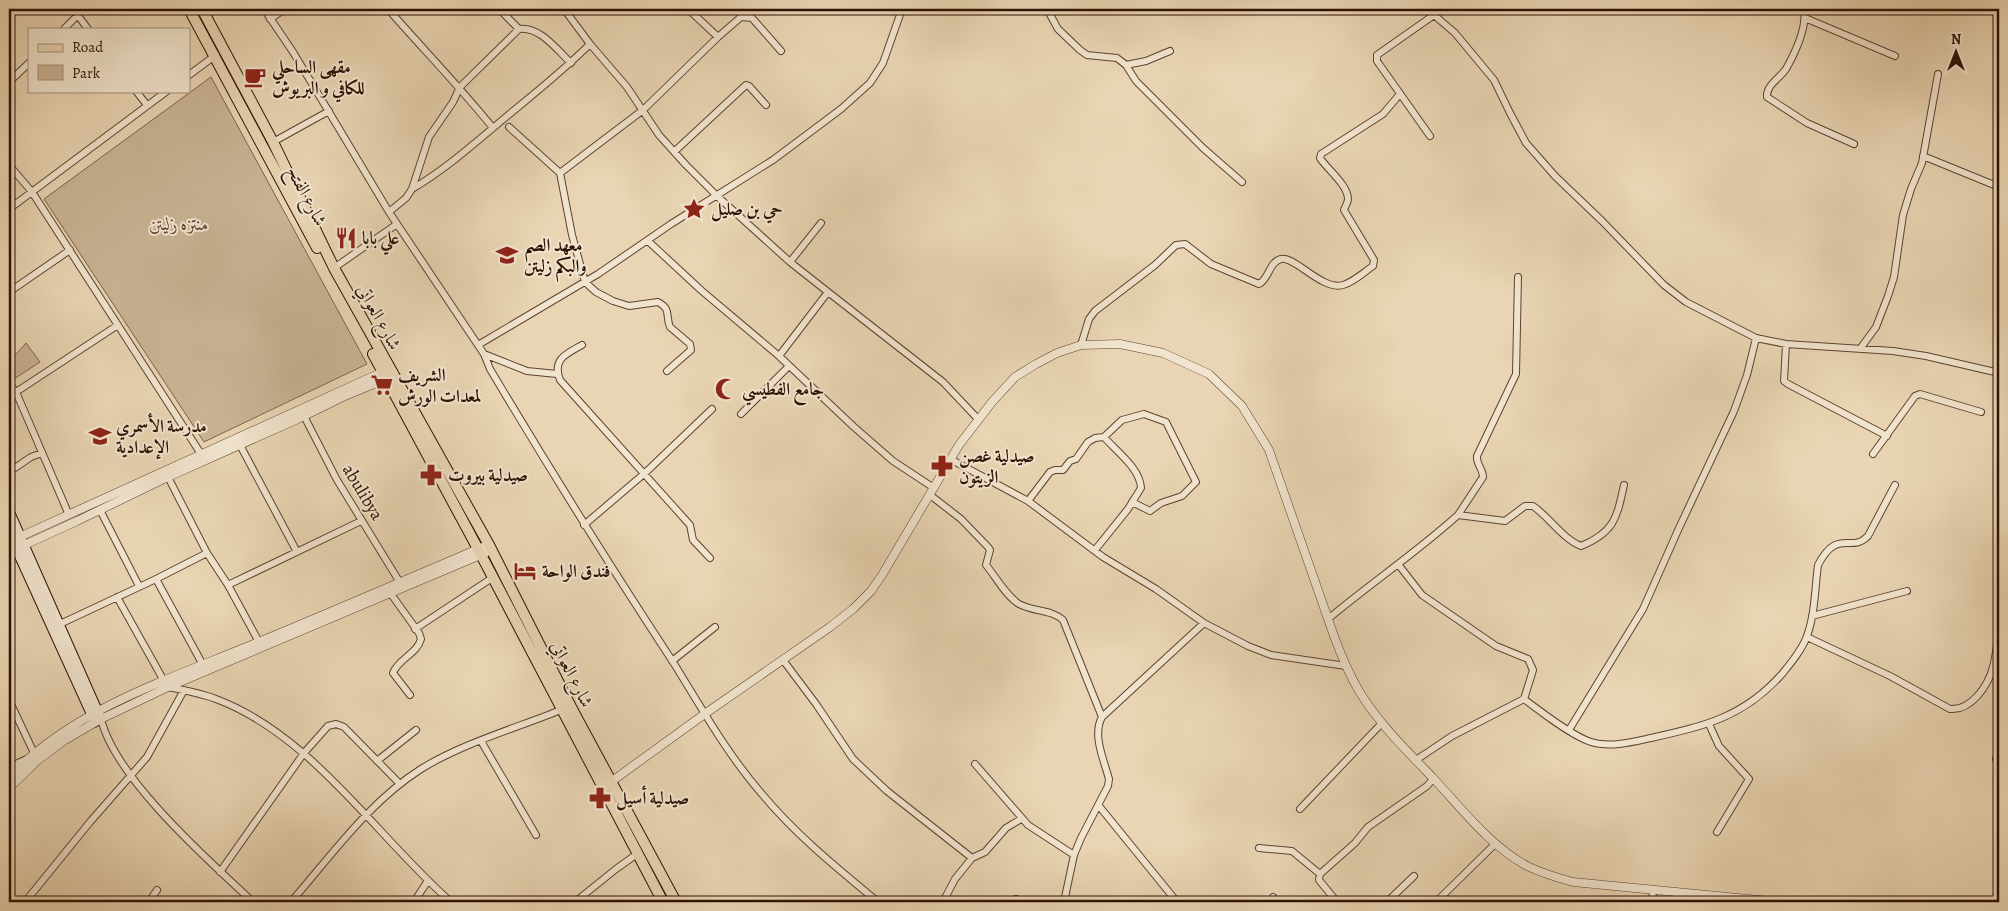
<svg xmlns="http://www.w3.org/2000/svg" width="2008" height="911" viewBox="0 0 2008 911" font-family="Alegreya,Amiri,serif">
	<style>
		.green { fill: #c9b495; stroke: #7b624d }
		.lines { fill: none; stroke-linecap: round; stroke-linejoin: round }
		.minor-casing { stroke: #5c4230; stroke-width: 8 }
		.tertiary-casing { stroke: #5c4230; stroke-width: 9 }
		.secondary-casing { stroke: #2d1105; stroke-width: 11 }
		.primary-casing { stroke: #2d1105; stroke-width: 12 }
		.minor { stroke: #f1e4ce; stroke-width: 6 }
		.tertiary { stroke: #f1e4ce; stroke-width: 8 }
		.secondary { stroke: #f1e4ce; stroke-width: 9 }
		.primary { stroke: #e9d5b3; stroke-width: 10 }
		.labels { text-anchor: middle; stroke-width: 4; stroke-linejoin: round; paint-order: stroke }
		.poi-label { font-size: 18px; font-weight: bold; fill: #2d1105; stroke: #f1e4ce; text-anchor: start }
		.street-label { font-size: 18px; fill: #2d1105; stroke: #f1e4ce }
		.park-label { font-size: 18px; font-style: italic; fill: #5c4230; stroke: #f1e4ce }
	</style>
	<rect width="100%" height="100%" fill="#e9d5b3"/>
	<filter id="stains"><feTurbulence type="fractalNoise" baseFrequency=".004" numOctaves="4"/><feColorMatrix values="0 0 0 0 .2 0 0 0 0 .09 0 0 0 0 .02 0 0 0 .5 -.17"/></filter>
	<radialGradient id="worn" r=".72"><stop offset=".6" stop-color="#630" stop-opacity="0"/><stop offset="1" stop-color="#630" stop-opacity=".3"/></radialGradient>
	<path class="green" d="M211 77 367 364 204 442 44 199Z
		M26 343 40 362 11 381C2 365 17 354 26 343Z"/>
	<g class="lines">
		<g class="minor-casing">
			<path id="minor" d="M73 9 88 29
				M264 9 293 52 389 212 484 354 490 369C549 468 610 566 673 662 701 707 727 754 762 794 796 835 837 868 878 902
				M388 9C423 49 460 87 493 128
				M499 9 519 29
				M564 9 590 44
				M688 9 718 37
				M1047 9 1058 29 1080 50 1087 55 1117 58 1126 65 1136 81 1203 148 1242 182
				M1429 9 1434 15 1455 33 1494 80 1510 113 1526 143 1555 176 1602 221 1664 285 1686 302 1756 338 1786 344 1893 351 1926 356 1995 372 1999 370
				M1804 9C1807 27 1795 53 1786 69 1780 78 1766 85 1767 97L1807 123 1854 144
				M1805 18 1895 56
				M270 19 285 9
				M64 29 78 15
				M1126 65 1146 61 1170 51
				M189 75 216 55
				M9 82 29 63
				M136 91 147 105
				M509 127 560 173 572 235 585 282 596 292 613 301 629 306 658 302C672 310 665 315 670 327L690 344 691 350 667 371
				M1430 136 1377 61V55L1434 15
				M273 142 329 111
				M675 151 746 85 749 86 766 105
				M1923 156 1999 187
				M9 165 32 192 201 454
				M560 173 643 110 718 37 741 17 752 18 781 51
				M412 189C446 169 476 142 506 117 535 93 564 70 590 44L627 87 659 135 686 165 717 196 790 262
				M9 209 167 91
				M389 212 406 198 412 189 429 137 453 102 460 87 519 29C540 26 557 50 571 63
				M821 223 790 262 828 292
				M648 241 702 291 779 356 854 427 893 461 934 488
				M334 268 397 224
				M9 292 70 250
				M1786 344 1784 381 1788 384 1887 436
				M478 345 598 274 671 224 773 160 841 109 870 83 883 63 902 9
				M582 345C566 354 552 359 560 380L690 525 693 540 710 558
				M1081 345 1089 319 1095 311 1155 265 1176 245 1185 244 1211 264 1259 284C1269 279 1269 262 1281 259 1294 255 1322 291 1343 285 1354 282 1364 272 1373 266L1374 260 1344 210C1345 207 1348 202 1348 199 1348 185 1327 169 1320 158L1321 154 1383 114 1400 94
				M1860 349 1876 327 1888 296 1894 277 1903 215 1911 189 1922 163 1938 74
				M484 354 527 371 557 374
				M779 356 828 292 943 382 978 419
				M9 383 16 392 69 515
				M16 392 118 325
				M741 414 789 366
				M304 416 337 480 399 581
				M1104 437 1122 420 1144 414 1166 422 1196 482 1182 496 1161 503 1150 511 1132 502
				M240 445 297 552
				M1873 454 1915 396 1920 394 1981 412
				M950 459 1028 501 1103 557 1156 589 1204 623 1248 646 1271 655 1346 666
				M9 472 31 457 42 453
				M168 477 207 553 228 585 259 642
				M930 495 961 519 988 547 990 550 986 565C996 577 1006 596 1019 604 1033 612 1051 609 1063 620L1102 717
				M1028 501 1050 472 1055 470H1063L1070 461 1076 459 1088 442 1095 438 1104 437C1116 451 1140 468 1141 488L1128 509 1095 550
				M100 510 139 586
				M1458 515 1483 477C1483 469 1476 464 1477 456L1516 374 1518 277
				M584 525 645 473 712 409
				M1398 564 1422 595 1496 646 1528 659 1533 670 1524 699
				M156 579 203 665
				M228 585 361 521
				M391 594 419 633 421 639C417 654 398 659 393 673L410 695
				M117 597 164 681
				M1812 616 1907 591
				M1328 619C1371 583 1417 552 1458 515L1505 521 1525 506H1533C1549 517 1563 539 1581 546 1615 532 1617 517 1624 485
				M60 624 156 579 207 553
				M415 629 492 578
				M1807 637 1890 676 1950 709C1971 711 1988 686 1993 667 1996 656 1997 643 1999 632
				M783 660 816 704 853 759 887 791 972 858
				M672 661 715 627
				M168 687C184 690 200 693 216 699 312 735 376 836 451 902
				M9 700 34 753
				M101 719C115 778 208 860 253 902
				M1709 724 1719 746 1749 779 1717 832
				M1569 730 1643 609 1679 528 1734 411 1747 375 1756 338
				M481 741 536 835
				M1996 759 1999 766
				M1416 760 1452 736 1524 699C1541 712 1572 736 1591 742 1610 748 1633 742 1651 738 1705 726 1744 717 1782 674 1791 663 1802 650 1807 636 1815 614 1815 588 1818 565 1838 527 1851 554 1868 536L1895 485
				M377 761 416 730
				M975 764 1028 825 1074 855
				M9 767 27 759
				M1099 806 1177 902
				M1300 809 1382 723
				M1259 848 1292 851 1320 874
				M220 872 304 753 328 726 336 724 344 727 400 784
				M1273 897 1277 902
				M1016 899 1020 902
				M25 902 90 822 147 757 184 690
				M149 902 157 890
				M291 902C331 856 369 802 421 769 461 744 516 728 561 710
				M414 902 427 882
				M575 902 616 869 637 854
				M943 902 955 879 972 858 985 852 1006 828 1021 819
				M1064 902 1074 855 1081 838 1108 786 1109 779C1104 760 1092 735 1102 717L1204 623
				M1337 902 1319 880 1320 874 1355 843 1368 827 1427 786 1433 779
				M1387 902 1414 876
				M1436 902 1495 844
				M1652 902 1653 890
				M1994 902 1999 892"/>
		</g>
		<g class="tertiary-casing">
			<path id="tertiary" d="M15 539 387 370
				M9 552 77 521 168 477 298 419 347 395 391 377
				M9 777C75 709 164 681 249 646 327 614 405 580 483 547
				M608 784 706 713 830 627 853 609 871 591 882 575 959 445 992 402 1015 377 1036 364 1057 353 1081 345 1120 344 1163 353 1209 374 1242 406 1269 450 1334 636C1341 655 1349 674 1359 691 1379 724 1407 751 1433 778 1462 809 1489 845 1527 866 1542 873 1558 878 1573 882L1779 902
				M9 788 38 760 65 740 101 719 168 687 485 553"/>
		</g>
		<g class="secondary-casing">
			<path id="secondary" d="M9 511 101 719
				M9 533 95 722"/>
		</g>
		<g class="primary-casing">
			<path id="primary" d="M189 9 317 248
				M202 9 273 142 334 268 489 545 571 707 676 902
				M373 354 478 549 663 902"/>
		</g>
		<use href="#minor" class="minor"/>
		<use href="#tertiary" class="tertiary"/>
		<use href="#secondary" class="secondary"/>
		<use href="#primary" class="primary"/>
	</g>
	<defs>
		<g id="cafe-bare" transform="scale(1.725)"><path d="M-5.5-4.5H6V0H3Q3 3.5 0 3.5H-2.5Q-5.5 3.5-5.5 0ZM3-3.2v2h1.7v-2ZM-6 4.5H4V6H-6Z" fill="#8f2418" stroke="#f1e4ce" stroke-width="2.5" paint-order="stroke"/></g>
		<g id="sight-bare" transform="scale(1.725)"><path d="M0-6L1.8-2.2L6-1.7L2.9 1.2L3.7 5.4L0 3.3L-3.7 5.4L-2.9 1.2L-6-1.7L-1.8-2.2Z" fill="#8f2418" stroke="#f1e4ce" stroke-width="2.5" paint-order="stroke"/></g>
		<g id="restaurant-bare" transform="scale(1.725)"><path d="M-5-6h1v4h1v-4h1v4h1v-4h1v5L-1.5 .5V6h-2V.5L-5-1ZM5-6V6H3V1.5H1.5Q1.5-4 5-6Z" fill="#8f2418" stroke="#f1e4ce" stroke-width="2.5" paint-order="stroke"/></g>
		<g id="school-bare" transform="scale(1.725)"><path d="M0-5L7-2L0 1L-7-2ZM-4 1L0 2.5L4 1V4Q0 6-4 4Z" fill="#8f2418" stroke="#f1e4ce" stroke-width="2.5" paint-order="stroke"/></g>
		<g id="supermarket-bare" transform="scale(1.725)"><path d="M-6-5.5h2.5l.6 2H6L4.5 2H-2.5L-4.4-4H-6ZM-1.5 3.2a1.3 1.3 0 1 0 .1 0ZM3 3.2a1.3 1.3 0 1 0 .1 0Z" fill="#8f2418" stroke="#f1e4ce" stroke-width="2.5" paint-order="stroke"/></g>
		<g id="mosque-bare" transform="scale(1.725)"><path d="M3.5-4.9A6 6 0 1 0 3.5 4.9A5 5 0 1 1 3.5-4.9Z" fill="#8f2418" stroke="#f1e4ce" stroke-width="2.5" paint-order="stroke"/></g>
		<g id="pharmacy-bare" transform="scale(1.725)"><path d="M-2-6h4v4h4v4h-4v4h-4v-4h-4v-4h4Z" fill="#8f2418" stroke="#f1e4ce" stroke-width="2.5" paint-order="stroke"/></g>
		<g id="hotel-bare" transform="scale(1.725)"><path d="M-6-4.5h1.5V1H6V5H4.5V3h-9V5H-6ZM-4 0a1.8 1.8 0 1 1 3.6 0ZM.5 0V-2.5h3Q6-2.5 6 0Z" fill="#8f2418" stroke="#f1e4ce" stroke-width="2.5" paint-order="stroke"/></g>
	</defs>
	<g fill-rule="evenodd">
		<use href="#cafe-bare" x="255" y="77"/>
		<use href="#sight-bare" x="694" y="209"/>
		<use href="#restaurant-bare" x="346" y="238"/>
		<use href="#school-bare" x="507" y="255"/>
		<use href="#supermarket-bare" x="382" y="385"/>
		<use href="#mosque-bare" x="726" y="389"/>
		<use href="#school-bare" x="100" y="436"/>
		<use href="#pharmacy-bare" x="942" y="466"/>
		<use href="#pharmacy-bare" x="431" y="475"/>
		<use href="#hotel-bare" x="525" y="571"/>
		<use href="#pharmacy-bare" x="600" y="798"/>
	</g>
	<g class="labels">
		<g class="poi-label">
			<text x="272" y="73">مقهى الساحلي<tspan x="272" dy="21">للكافي و البريوش</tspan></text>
			<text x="711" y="215">حي بن صليل</text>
			<text x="362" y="244">علي بابا</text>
			<text x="524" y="251">معهد الصم<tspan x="524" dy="21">والبكم زليتن</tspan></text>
			<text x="398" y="381">الشريف<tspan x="398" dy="21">لمعدات الورش</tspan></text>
			<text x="742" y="395">جامع الفطيسي</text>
			<text x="116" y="432">مدرسة الأسمري<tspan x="116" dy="21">الإعدادية</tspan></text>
			<text x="959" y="462">صيدلية غصن<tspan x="959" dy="21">الزيتون</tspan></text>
			<text x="448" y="481">صيدلية بيروت</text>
			<text x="542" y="577">فندق الواحة</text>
			<text x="616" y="804">صيدلية أسيل</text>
		</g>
		<g class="street-label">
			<text transform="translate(307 196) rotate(62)" y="6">شارع الفتح</text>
			<text transform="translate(379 317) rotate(61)" y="6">شارع العواتي</text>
			<text transform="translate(363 492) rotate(59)" y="6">abulibya</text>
			<text transform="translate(572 674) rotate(63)" y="6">شارع العواتي</text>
		</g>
		<g class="park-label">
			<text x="179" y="230">منتزه زليتن</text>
		</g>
	</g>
	<rect width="2008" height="911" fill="none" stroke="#e9d5b3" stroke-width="30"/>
	<rect x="10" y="10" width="1988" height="891" fill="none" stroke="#2d1105" stroke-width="2.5"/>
	<rect x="15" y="15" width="1978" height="881" fill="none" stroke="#2d1105"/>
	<rect x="28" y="28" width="162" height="65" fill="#f1e4ce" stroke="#a3907e"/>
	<rect x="38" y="44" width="25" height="8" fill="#e9d5b3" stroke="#a3907e"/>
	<text x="72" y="52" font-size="15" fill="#2d1105">Road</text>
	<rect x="38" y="65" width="25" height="15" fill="#c9b495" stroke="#a3907e"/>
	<text x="72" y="78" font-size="15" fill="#2d1105">Park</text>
	<g transform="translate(1956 52)" stroke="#f1e4ce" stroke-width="4" paint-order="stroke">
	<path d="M0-4L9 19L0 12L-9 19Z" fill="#2d1105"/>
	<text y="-8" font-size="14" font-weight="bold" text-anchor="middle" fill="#2d1105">N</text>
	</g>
	<rect width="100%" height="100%" filter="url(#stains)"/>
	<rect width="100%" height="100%" fill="url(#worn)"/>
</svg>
